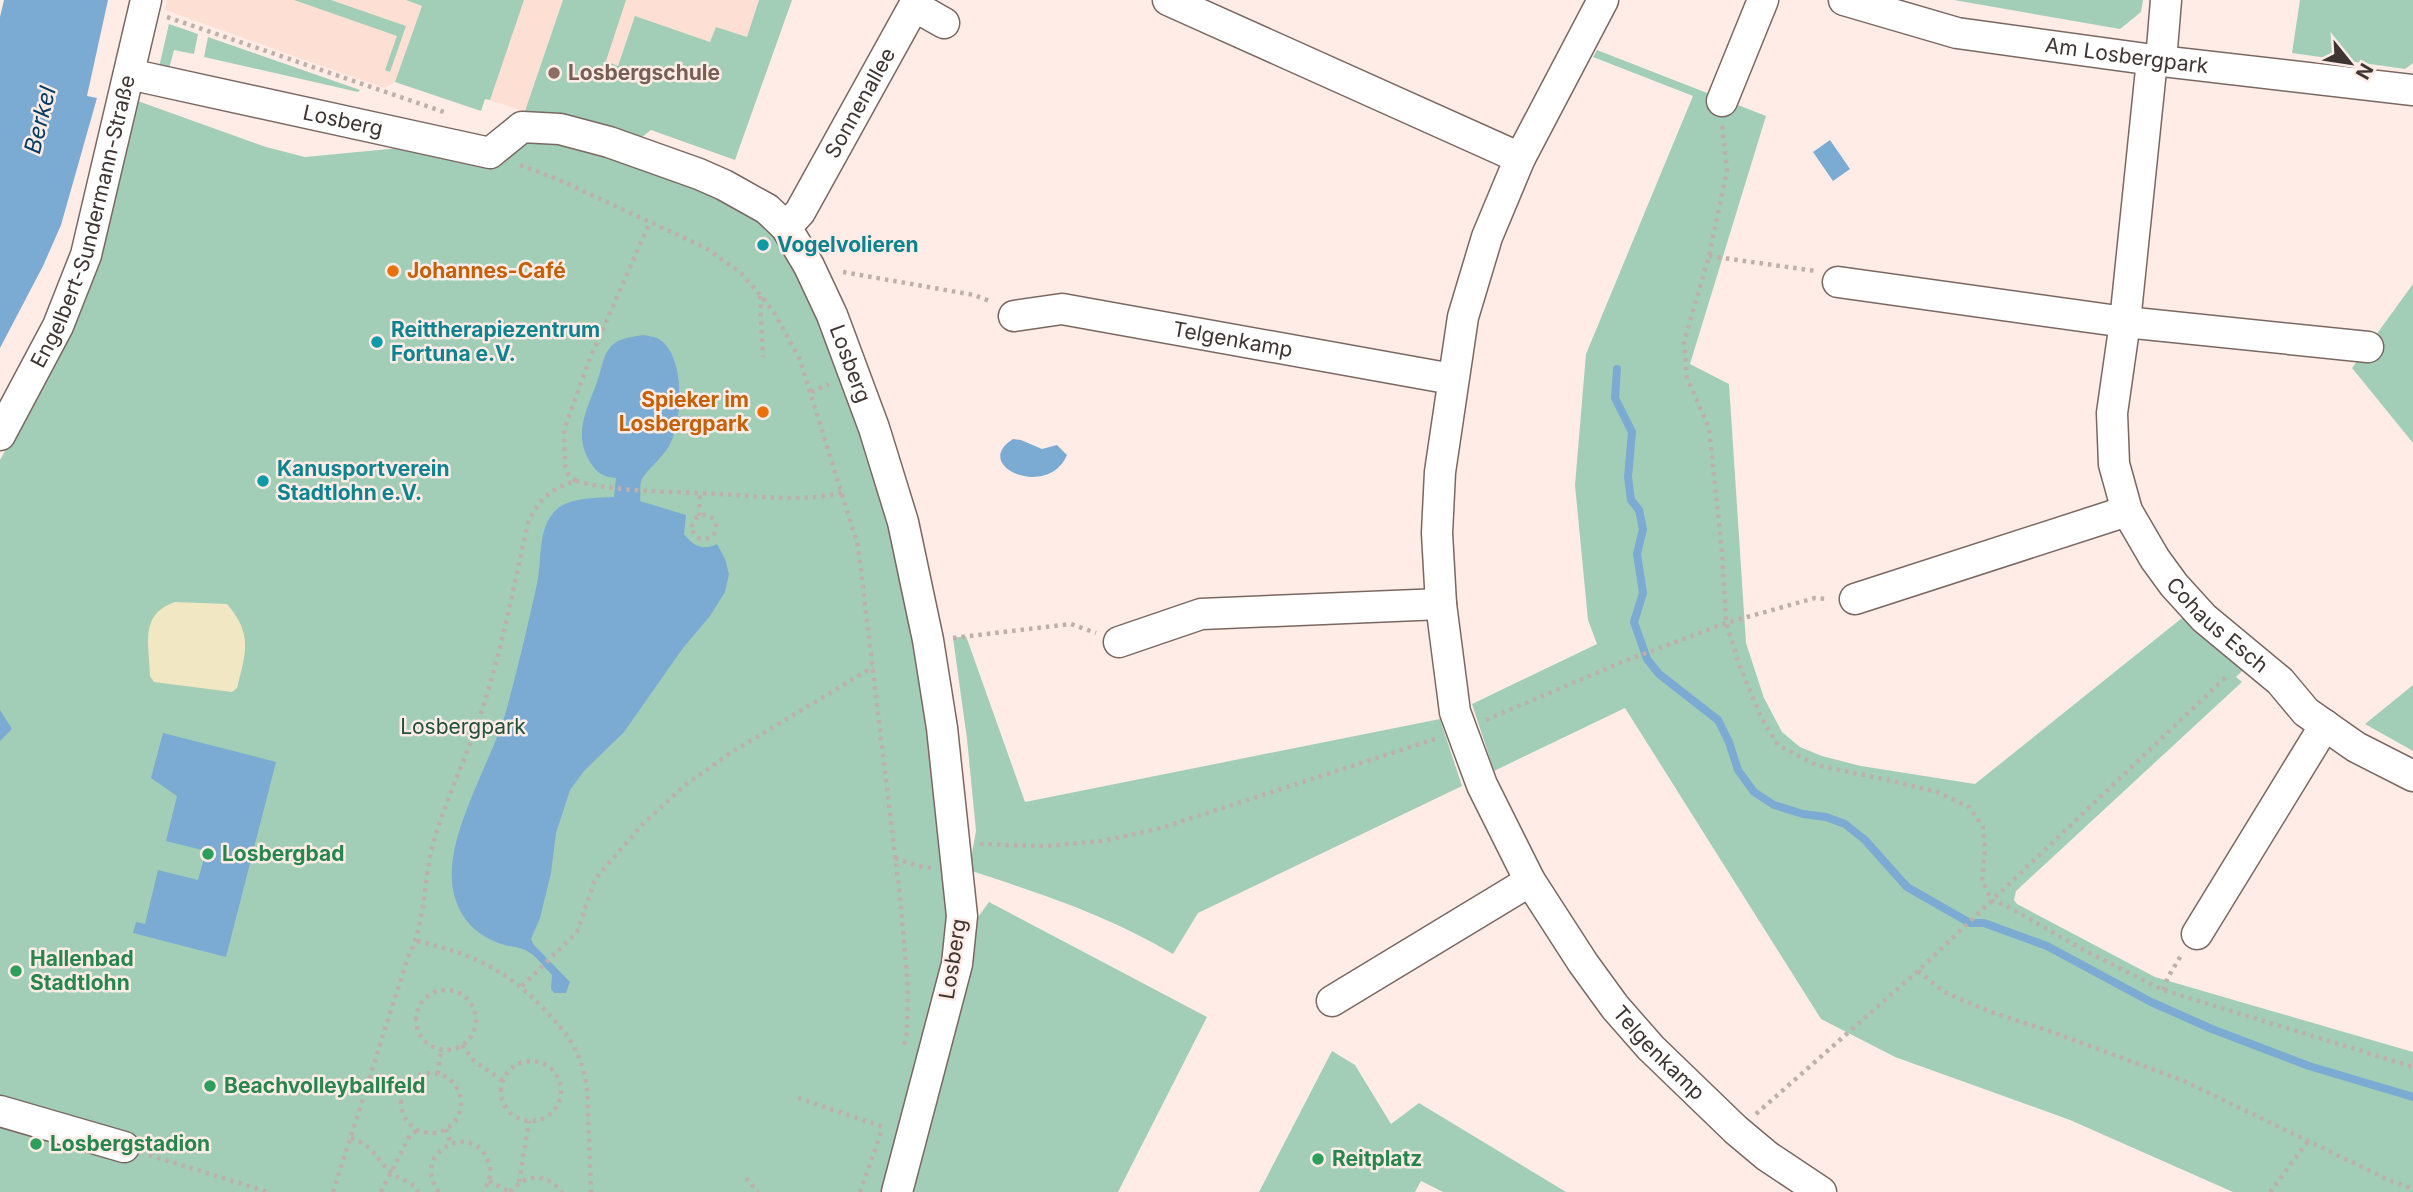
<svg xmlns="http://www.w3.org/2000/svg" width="2413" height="1192" viewBox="0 0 2413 1192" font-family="Inter,sans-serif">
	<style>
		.built { fill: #fedfd4 }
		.green { fill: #a2ceb7 }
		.sand { fill: #f1e7c2 }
		.water { fill: #7baad3 }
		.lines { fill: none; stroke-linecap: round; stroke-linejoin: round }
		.stream { stroke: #7baad3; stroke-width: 8 }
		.minor-casing { stroke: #7b6761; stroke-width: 33 }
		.path { stroke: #bfafaa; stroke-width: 4.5; stroke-dasharray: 3.5 5; stroke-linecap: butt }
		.minor { stroke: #fff; stroke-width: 30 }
		.education-dot { fill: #8d6e63; stroke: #ffece6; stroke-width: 2.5 }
		.culture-dot { fill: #0f9aa8; stroke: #ffece6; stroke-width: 2.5 }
		.food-dot { fill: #e8710a; stroke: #ffece6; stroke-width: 2.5 }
		.leisure-dot { fill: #2e9e5b; stroke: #ffece6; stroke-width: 2.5 }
		.labels { text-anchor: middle; stroke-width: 5; stroke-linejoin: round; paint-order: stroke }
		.street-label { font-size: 21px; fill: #3e3532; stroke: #ffece6 }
		.education-label { font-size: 21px; font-weight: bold; fill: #785e54; stroke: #ffece6; text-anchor: start }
		.culture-label { font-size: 21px; font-weight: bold; fill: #0d838f; stroke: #ffece6; text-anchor: start }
		.food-label { font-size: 21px; font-weight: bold; fill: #c56008; stroke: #ffece6; text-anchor: start }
		.park-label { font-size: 21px; fill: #1f513c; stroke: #ffece6 }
		.leisure-label { font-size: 21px; font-weight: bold; fill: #27864d; stroke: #ffece6; text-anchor: start }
		.water-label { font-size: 23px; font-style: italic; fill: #013b62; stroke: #ffece6 }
	</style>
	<rect width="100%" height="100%" fill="#ffece6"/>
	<path class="built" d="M167 0H792L735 160 651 130 633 144 485 99 481 111 395 82 384 88 165 10Z"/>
	<path class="green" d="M294 0H331L406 26 390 72 385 70 397 36Z
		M406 0H524L490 100 485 99 481 111 395 82 422 6Z
		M563 0H626L606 61 618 66 635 16 710 42 716 27 747 37 759 0H792L735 160 651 130 633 144 525 111Z
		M1954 0H2143L2141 12 2120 29Z
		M2300 0H2413V63L2405 69 2292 53Z
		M169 24 198 34 194 54 174 50 169 69 159 67Z
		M208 37 360 90 358 92 204 57Z
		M1597 50 1766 116 1690 364 1729 384 1746 643 1764 698 1782 732 1800 747 1822 756 1861 766 1975 784 2187 614 2247 666 2236 677 2242 682 2016 891 2014 900 2017 904 2155 977 2413 1052V1192H2233L2070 1120 1895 1057 1821 1019 1625 708 1494 771 1472 704 1597 644 1588 620 1575 485 1586 354 1693 96 1593 57Z
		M135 100 266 147 305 157 536 135 715 187 783 235 848 387 912 601 952 935 891 1192H0V460C38 392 81 323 103 248 117 200 125 149 135 100Z
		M2413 284V443L2352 368Z
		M966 636 1025 802 1440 719 1462 786 1198 913 1173 954C1105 914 1041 894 966 869L962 870 972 853 976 831 967 739 953 638Z
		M2413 685V751L2365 724Z
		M989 902 1207 1017 1118 1192H905L976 920Z
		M1332 1051 1355 1065 1391 1124 1419 1103 1566 1192H1443L1421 1181 1415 1192H1259Z"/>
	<path class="sand" d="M175 602 227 604C253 634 246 653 237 688L232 692 154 682 150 676C150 645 138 615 175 602Z"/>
	<path class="water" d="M4 0H108L87 96 97 98 61 225 43 266 0 348V17Z
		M1830 140 1850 169 1833 181 1813 152Z
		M644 335C648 336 656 337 659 339 686 356 683 422 669 446 663 457 647 470 642 479 639 485 641 495 640 501L686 515 684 534C693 546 703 551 717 544L725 559 729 574 725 592 710 616 683 648 624 732 584 771 570 790 556 833 551 873 540 918 531 939 534 945 570 982 566 993H554L551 989 552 975C545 968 535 954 525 950 519 947 511 947 505 945 477 937 459 919 453 890 443 836 493 761 507 708 518 667 528 625 537 584 542 561 537 531 554 512 567 497 596 498 614 497L616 478C603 477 597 473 590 462 572 432 588 409 598 379 601 371 603 356 609 349 616 338 632 337 644 335Z
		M1013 439 1021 440 1042 449 1057 445 1067 455C1048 500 970 466 1013 439Z
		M0 710 12 729 0 741Z
		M163 733 276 762 226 957 133 933 136 922 145 924 158 870 198 880 206 851 166 841 177 796 151 778Z"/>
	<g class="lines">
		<path class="stream" d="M1617 369 1615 398 1632 432 1628 477 1631 500 1639 510 1643 529 1637 554 1643 593 1634 622 1647 659 1659 674 1718 720 1729 742 1738 770 1754 792 1774 805 1803 814 1826 817 1845 824 1865 840 1907 887 1970 923H1984L2047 946 2151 1002 2212 1029 2309 1066 2413 1097"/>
		<g class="minor-casing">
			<g id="minor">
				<path d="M1168 0 1520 158"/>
				<path id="s1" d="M1603 0 1520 158 1487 237 1463 317 1440 472 1437 533 1441 604 1455 712 1482 785 1530 881 1583 963 1615 1007 1651 1048 1736 1130 1767 1156 1821 1192"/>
				<path id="s2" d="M1844 0 1957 33 2161 61 2413 90"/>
				<path id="s3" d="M2152 60 2125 322 2112 413 2114 464 2127 511 2155 559 2174 585 2204 618 2280 681 2306 712 2356 747 2413 776"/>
				<path d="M2161 61 2166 0"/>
				<path id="s4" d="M129 74 490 153 522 127 560 129 609 142 699 174 724 185 767 209 786 227 809 266 832 315 874 428 903 522 928 640 942 728 962 916 957 964 897 1192"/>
				<path d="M1722 101 1763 0"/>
				<path id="s5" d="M786 227 800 212 914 6 944 23"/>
				<path d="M1838 282 2125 322 2368 347"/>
				<path id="s6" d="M1014 316 1062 309 1452 379"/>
				<path id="s7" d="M0 435 58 326 86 255 146 0"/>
				<path d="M1855 599 2127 511"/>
				<path d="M1119 642 1201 614 1441 604"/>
				<path d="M2197 934 2325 725"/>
				<path d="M1332 1001 1530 881"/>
				<path d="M0 1111 124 1147"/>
			</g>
		</g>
		<path class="path" d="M167 17 444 112
			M1722 126 1727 170 1709 256 1684 342 1687 378 1709 428 1722 551 1726 623 1740 667 1762 719 1778 745 1816 765 1893 781 1937 792 1969 807 1983 827 1985 849 1982 880 1992 901 2005 905 2080 948 2163 990 2413 1067
			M520 165 557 179 706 248 741 273 760 295 775 314 800 360 858 546 900 897 908 987 907 1032 904 1047
			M1709 256 1816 271
			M843 272 974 295 992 302
			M760 296 763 357
			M811 392 829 384
			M576 481C622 493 672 491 719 494 759 496 804 503 842 492
			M692 527a12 12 0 1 1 24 0a12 12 0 1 1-24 0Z
			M699 516 700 493
			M953 638 1071 624 1096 633
			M1486 720 1622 662 1726 623 1815 598 1829 599
			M980 844 1046 846 1103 841 1161 828 1435 739
			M895 858 918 866 932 868
			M417 941C471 954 503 967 543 1008 569 1035 579 1048 587 1086L591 1192
			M1918 971 1944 992 1991 1012 2055 1033 2184 1081 2391 1181 2413 1189
			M522 986 577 932 595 879 642 825 685 785 732 752 873 667
			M2163 990 2168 977 2182 954
			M416 1020a30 30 0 1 1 60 0a30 30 0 1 1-60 0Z
			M462 1045 474 1061 503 1081
			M501 1091a30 30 0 1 1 60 0a30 30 0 1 1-60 0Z
			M401 1103a30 30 0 1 1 60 0a30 30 0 1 1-60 0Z
			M438 1074 441 1050
			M798 1098 883 1127
			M1756 1114 1918 971 2229 674
			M446 1129 451 1144
			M351 1138C376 1147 375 1159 392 1173 401 1181 413 1181 418 1192
			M149 1155 268 1192
			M746 1178 758 1192
			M489 1181 510 1192
			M519 1182 529 1121
			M333 1192 408 957C426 923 423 881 433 844 445 801 465 761 479 719 501 655 513 589 528 523 538 500 551 488 576 481L568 474 565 466 564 430 590 358 650 222
			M381 1192 410 1135 418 1130
			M439 1192C409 1152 473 1120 488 1161 493 1173 489 1182 483 1192
			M510 1192C526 1173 547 1173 562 1192
			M860 1192 882 1130
			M2270 1192 2308 1141"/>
		<use href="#minor" class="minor"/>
	</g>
	<circle class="education-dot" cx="554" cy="73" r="7"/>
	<g class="culture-dot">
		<circle cx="763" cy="245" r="7"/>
		<circle cx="377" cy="342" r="7"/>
		<circle cx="263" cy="481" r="7"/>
	</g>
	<g class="food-dot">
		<circle cx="393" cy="271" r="7"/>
		<circle cx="763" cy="412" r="7"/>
	</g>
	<g class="leisure-dot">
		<circle cx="208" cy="854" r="7"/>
		<circle cx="16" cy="971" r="7"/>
		<circle cx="210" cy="1086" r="7"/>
		<circle cx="36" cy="1144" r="7"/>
		<circle cx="1318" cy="1159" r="7"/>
	</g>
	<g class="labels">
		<g class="street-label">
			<text dy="7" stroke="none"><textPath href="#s2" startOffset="289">Am Losbergpark</textPath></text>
			<text dy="7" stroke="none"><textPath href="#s5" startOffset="145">Sonnenallee</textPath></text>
			<text dy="7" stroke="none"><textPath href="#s4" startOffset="219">Losberg</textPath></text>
			<text dy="7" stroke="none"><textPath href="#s7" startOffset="231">Engelbert-Sundermann-Straße</textPath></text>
			<text dy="7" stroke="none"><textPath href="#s6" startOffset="222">Telgenkamp</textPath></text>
			<text dy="7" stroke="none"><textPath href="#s4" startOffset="849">Losberg</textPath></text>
			<text dy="7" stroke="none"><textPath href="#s3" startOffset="602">Cohaus Esch</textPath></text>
			<text transform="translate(953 959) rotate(-81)" y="7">Losberg</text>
			<text dy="7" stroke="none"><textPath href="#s1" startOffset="1146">Telgenkamp</textPath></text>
		</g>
		<g class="education-label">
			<text x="568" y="80">Losbergschule</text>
		</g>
		<g class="culture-label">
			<text x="777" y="252">Vogelvolieren</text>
			<text x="391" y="337">Reittherapiezentrum<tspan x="391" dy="24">Fortuna e.V.</tspan></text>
			<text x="277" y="476">Kanusportverein<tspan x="277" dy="24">Stadtlohn e.V.</tspan></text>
		</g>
		<g class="food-label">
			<text x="407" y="278">Johannes-Café</text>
			<text x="749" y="407" text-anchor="end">Spieker im<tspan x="749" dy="24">Losbergpark</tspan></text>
		</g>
		<g class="park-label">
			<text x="463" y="734">Losbergpark</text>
		</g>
		<g class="leisure-label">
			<text x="222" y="861">Losbergbad</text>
			<text x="30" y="966">Hallenbad<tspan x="30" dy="24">Stadtlohn</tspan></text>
			<text x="224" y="1093">Beachvolleyballfeld</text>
			<text x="50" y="1151">Losbergstadion</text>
			<text x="1332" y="1166">Reitplatz</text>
		</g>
		<g class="water-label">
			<text transform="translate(40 120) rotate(-76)" y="8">Berkel</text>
		</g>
	</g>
	<g transform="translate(2350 63) rotate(120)" stroke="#ffece6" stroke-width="5" paint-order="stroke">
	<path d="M0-5L12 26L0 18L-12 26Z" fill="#3e3532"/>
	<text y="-10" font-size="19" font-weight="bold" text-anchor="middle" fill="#3e3532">N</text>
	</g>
</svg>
